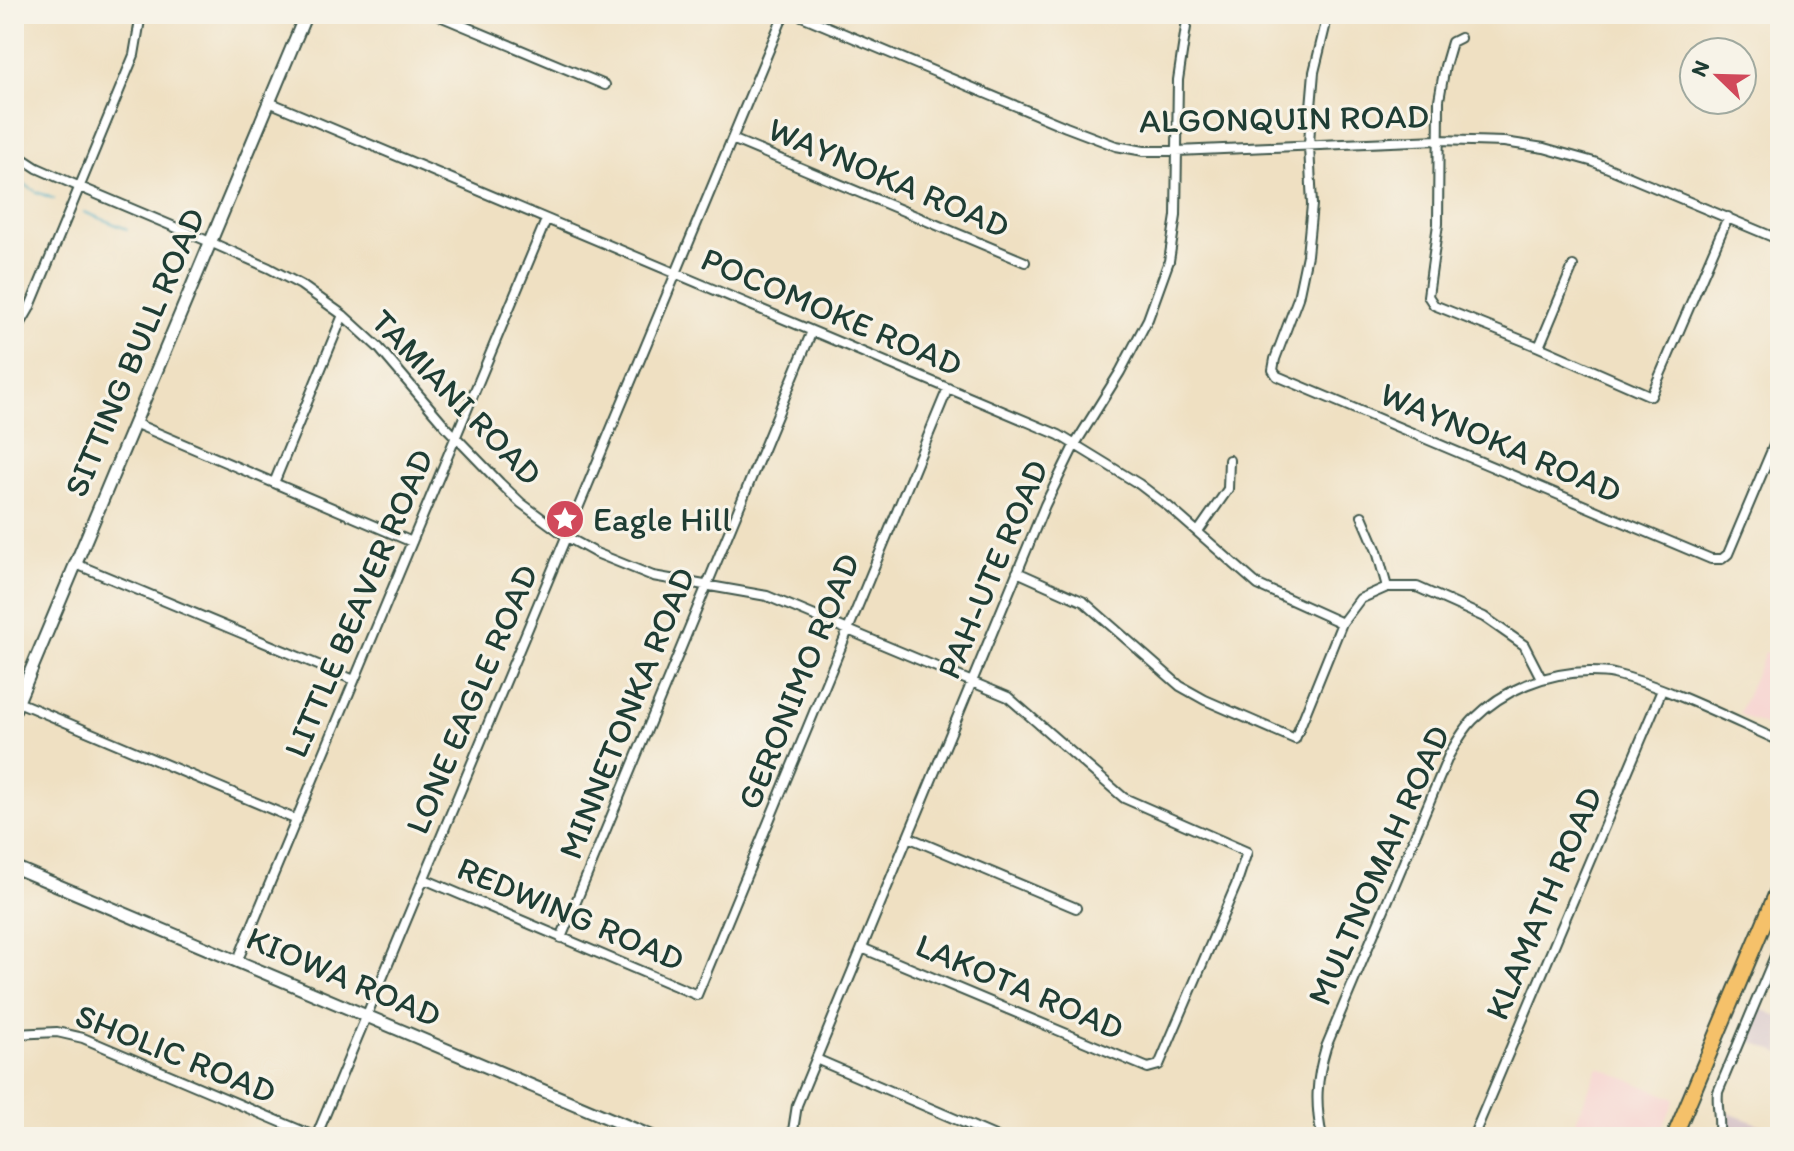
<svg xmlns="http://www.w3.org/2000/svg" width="1794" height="1151" viewBox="0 0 1794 1151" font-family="Itim,sans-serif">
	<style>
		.built { fill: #f7d0ce }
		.industrial { fill: #d2bec4 }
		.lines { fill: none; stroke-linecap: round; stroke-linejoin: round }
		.stream { stroke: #44abc3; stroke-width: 2 }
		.minor-casing { stroke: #3e5549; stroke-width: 12 }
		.tertiary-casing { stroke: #3e5549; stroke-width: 15 }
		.primary-casing { stroke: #3e5549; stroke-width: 18 }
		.minor { stroke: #fff; stroke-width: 8 }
		.tertiary { stroke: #fff; stroke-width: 11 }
		.primary { stroke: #f5c16b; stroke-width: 14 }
		.labels { text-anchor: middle; stroke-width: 6; stroke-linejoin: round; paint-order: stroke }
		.street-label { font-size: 34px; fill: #1f3d34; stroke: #f7f3e8 }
		.poi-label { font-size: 34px; fill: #1f3d34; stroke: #f7f3e8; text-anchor: start }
	</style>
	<rect width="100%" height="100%" fill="#f7f3e8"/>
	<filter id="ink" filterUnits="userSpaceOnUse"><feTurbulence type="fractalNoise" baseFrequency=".0125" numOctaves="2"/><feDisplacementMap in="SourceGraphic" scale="16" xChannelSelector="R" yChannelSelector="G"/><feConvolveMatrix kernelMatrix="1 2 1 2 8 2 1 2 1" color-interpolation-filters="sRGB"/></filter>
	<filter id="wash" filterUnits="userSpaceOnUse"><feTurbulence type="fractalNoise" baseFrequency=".006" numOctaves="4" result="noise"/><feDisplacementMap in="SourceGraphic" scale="32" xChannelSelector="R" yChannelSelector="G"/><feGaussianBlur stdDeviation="1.8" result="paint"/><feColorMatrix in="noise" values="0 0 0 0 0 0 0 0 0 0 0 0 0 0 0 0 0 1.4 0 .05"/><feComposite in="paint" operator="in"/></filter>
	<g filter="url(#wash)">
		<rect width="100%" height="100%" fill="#efe0c2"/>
		<path class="built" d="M1765 652 1780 658V732L1739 714Z
			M1598 1067 1675 1099 1659 1137H1569Z"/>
		<path class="industrial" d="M1759 1008 1780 1017V1053L1746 1039Z
			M1728 1113 1775 1130 1772 1137H1724L1726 1130 1724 1114Z"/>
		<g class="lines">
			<path class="stream" d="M14 178 37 192 54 199
				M84 212 127 229"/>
		</g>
	</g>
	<g filter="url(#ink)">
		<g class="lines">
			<g class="minor-casing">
				<path id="minor" d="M435 14 605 85
					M797 14 1066 127 1116 146 1144 151H1177L1438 140 1504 142 1544 148 1594 162 1780 240
					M1325 27 1314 72 1311 107 1309 146 1312 205 1307 255 1298 298 1275 359 1273 370 1277 376 1711 559H1722L1728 554 1780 431
					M1460 38 1452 42 1445 66 1439 100 1438 224 1428 296 1434 305 1539 347 1651 396 1728 217
					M269 102 1059 435 1139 484 1169 507 1258 585 1342 623
					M732 139 1025 262
					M14 153 37 168 80 187 210 242 269 268 301 285 343 315 379 348 447 428 500 483 521 503 567 537 596 553 653 576 767 596 1008 697 1124 798 1247 852 1236 885 1159 1065 1148 1068 862 948
					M14 335 29 309 134 55 141 14
					M1539 347 1573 266
					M134 423 412 542
					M274 483 343 315
					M1362 516 1377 551 1387 587
					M1198 532 1228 489 1229 460
					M76 564 354 680
					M1017 572 1084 602 1180 686 1205 700 1295 739 1342 623 1360 599 1387 587H1417L1484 617 1524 645 1541 678
					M18 702 297 820
					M908 837 1076 908
					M424 879 697 995 948 388
					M561 938 812 331
					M237 962 546 220
					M14 1034 57 1032 83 1038 316 1137
					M816 1059 997 1137
					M316 1137 784 14
					M792 1137 797 1105 1045 505 1074 446 1120 372 1148 319 1169 261 1176 216 1178 80 1188 14
					M1322 1137C1315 1104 1316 1080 1326 1047L1449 755C1456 743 1463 730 1473 720 1504 689 1547 672 1590 672 1598 672 1607 672 1614 674 1668 687 1728 718 1780 741
					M1473 1137 1662 690
					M1718 1137C1722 1122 1716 1108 1718 1092L1780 944"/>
			</g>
			<g class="tertiary-casing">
				<path id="tertiary" d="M14 711 306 14
					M14 867 653 1137"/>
			</g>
			<g class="primary-casing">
				<path id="primary" d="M1674 1137 1780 885"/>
			</g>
			<use href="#minor" class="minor"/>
			<use href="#tertiary" class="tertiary"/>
			<use href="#primary" class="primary"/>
		</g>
	</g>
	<defs>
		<g id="sight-disc" transform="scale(2)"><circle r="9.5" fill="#d1495b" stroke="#f7f3e8"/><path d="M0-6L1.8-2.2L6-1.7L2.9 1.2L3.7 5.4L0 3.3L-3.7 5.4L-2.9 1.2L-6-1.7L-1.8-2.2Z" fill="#fff"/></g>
	</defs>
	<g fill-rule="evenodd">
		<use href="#sight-disc" x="565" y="519"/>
	</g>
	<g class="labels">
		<g class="street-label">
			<text transform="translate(1284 118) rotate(-1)" y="12">ALGONQUIN ROAD</text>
			<text transform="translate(889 177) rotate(23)" y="12">WAYNOKA ROAD</text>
			<text transform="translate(832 311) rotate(23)" y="12">POCOMOKE ROAD</text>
			<text transform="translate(134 352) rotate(-67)" y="12">SITTING BULL ROAD</text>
			<text transform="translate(457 397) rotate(46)" y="12">TAMIANI ROAD</text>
			<text transform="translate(1501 442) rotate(23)" y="12">WAYNOKA ROAD</text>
			<text transform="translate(992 569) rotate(-67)" y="12">PAH-UTE ROAD</text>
			<text transform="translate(358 603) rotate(-67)" y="12">LITTLE BEAVER ROAD</text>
			<text transform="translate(798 681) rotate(-68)" y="12">GERONIMO ROAD</text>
			<text transform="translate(471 699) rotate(-67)" y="12">LONE EAGLE ROAD</text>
			<text transform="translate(626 713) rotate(-68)" y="12">MINNETONKA ROAD</text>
			<text transform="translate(1378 865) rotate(-66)" y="12">MULTNOMAH ROAD</text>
			<text transform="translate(1543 903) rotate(-67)" y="12">KLAMATH ROAD</text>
			<text transform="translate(571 913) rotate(23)" y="12">REDWING ROAD</text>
			<text transform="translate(344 976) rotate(23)" y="12">KIOWA ROAD</text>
			<text transform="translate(1020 986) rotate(23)" y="12">LAKOTA ROAD</text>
			<text transform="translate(176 1053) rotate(22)" y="12">SHOLIC ROAD</text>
		</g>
		<g class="poi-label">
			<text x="593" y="531">Eagle Hill</text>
		</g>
	</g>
	<rect width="1794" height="1151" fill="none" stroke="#f7f3e8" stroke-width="48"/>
	<g transform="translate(1718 76) rotate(293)"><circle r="38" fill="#f7f3e8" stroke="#a1aaa0" stroke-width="2"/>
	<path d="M0-6L14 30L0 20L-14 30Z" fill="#d1495b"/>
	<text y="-12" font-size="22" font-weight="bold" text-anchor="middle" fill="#1f3d34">N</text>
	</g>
</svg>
